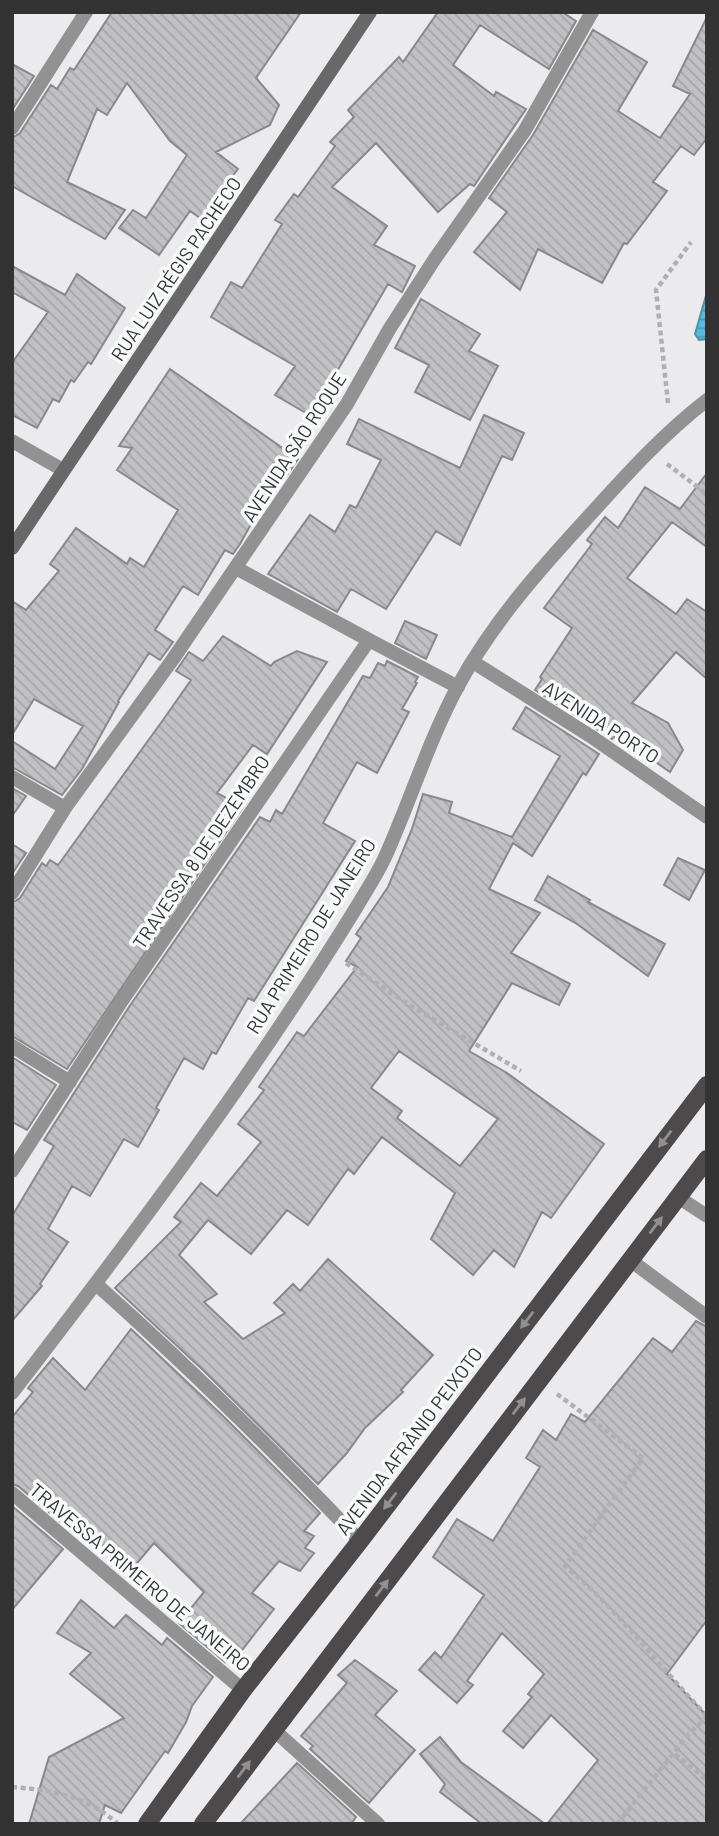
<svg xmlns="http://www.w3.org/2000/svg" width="719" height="1836" viewBox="0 0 719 1836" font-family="Barlow,sans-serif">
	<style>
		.water { fill: url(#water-rules); stroke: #4c94aa; stroke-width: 2 }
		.building { fill: url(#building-back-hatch); stroke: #88898a; stroke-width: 2; fill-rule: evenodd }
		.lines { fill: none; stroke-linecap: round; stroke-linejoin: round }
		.path { stroke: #b0b0b2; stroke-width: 4.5; stroke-dasharray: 5 3.5; stroke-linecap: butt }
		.minor { stroke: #939292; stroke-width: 14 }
		.secondary { stroke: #696868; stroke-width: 14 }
		.primary { stroke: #4c4a4b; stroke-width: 18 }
		.oneway { fill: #919091 }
		.labels { text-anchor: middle; stroke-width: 7; stroke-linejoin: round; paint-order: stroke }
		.street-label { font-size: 19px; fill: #333334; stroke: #f8f9fa }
	</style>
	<defs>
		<pattern id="water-rules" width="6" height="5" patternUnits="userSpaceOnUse" patternTransform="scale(1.75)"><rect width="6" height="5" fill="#57bddd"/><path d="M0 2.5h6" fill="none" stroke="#499ab4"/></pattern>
		<pattern id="building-back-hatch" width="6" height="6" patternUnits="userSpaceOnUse" patternTransform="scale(1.75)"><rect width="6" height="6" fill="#c1c1c3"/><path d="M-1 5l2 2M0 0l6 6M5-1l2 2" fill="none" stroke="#a6a6a8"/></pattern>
	</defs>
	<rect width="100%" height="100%" fill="#ebebed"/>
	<path class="water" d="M707 292V339L699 340 695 334Z"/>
	<path class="building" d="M112 12H301L256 78 279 105 270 125 216 152 238 169 200 218 190 211 159 255 119 228 133 210 146 218 187 155 170 141 127 83 107 115 97 109 67 182 125 210 105 239 12 186V138L20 133 51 85 57 89 70 68 74 70Z
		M438 12H562L576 21 549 69 480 25 453 65 494 96 496 92 526 109 474 186 470 184 438 212 376 143 332 187 387 226 374 245 415 266 402 292 388 284 311 416 275 395 295 366 211 317 231 282 242 288 282 224 275 220 294 194 298 197 335 146 330 142 354 117 348 110 399 57 403 62Z
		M707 17V138L694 155 681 146 653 182 667 191 627 244 624 243 602 283 538 249 520 290 474 252 507 212 489 198 533 135 593 30 647 62 618 111 660 138 690 94 673 86Z
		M12 64 34 76 12 110Z
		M12 266 65 295 77 274 125 308 91 364 88 362 74 382 71 380 59 402 53 399 37 428 12 415V363L48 312 12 292Z
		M421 299 480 334 469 351 498 366 470 420 415 392 429 365 395 348Z
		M170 369 298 459 285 478 279 474 240 544 233 554 225 550 198 595 183 586 155 630 173 642 160 660 149 653 118 701 119 702 82 769 62 795 12 767V741L55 769 83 726 34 699 12 735V601L26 610 59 571 50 564 76 528 127 564 130 558 144 567 178 510 117 470 132 448 119 446Z
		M484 415 524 433 512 460 502 456 460 545 436 531 386 609 351 589 337 612 268 574 310 515 335 532 350 505 356 508 381 460 347 444 359 419 460 468Z
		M707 473V547L672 522 627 578 676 614 687 599 707 612V679L676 652 632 703 668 723 683 750 670 772 617 735 612 739 535 690 542 679 540 677 572 628 544 608 592 544 587 540 605 517 618 528 645 487 680 509Z
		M405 621 437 635 426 659 395 643Z
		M223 636 271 666 274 662 297 651 327 662 267 754 253 745 217 793 243 807 67 1069 12 1036V903L20 898 42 863 46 866 50 860 58 865 61 861 163 720 191 680 176 671 189 652 203 661Z
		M387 661 418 677 415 682 417 683 402 709 409 712 377 773 357 762 323 823 355 841 254 1001 248 998 216 1054 212 1052 203 1069 184 1058 156 1108 159 1110 138 1147 124 1139 90 1196 72 1186 48 1229 68 1242 40 1284 42 1286 12 1321V1216L54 1146 44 1140 129 1007 260 817 270 822 276 810 282 814 363 676 370 678 378 663 385 666Z
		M526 707 599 754 586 775 583 773 532 856 513 843 489 889 540 913 511 953 570 984 559 1005 512 983 469 1051 507 1073 604 1144 551 1218 542 1212 514 1267 494 1250 473 1275 431 1239 455 1193 382 1137 354 1174 348 1169 308 1225 287 1210 251 1254 208 1220 179 1255 217 1294 204 1302 243 1339 285 1313 274 1303 293 1284 300 1291 328 1259 433 1355 401 1390 403 1392 365 1428 346 1454 318 1484 204 1371 115 1288 181 1222 174 1217 201 1183 217 1196 261 1142 238 1124 264 1090 259 1087 297 1032 304 1036 357 967 346 961 361 938 356 934 388 887 412 829 423 794 452 802 449 813 512 837 560 756 513 729ZM399 1051 498 1119 460 1166 397 1118 402 1111 371 1088Z
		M12 788 26 796 12 816Z
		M12 844 26 853 12 874Z
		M678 858 705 870 689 900 664 885Z
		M548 876 590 900 588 902 665 944 648 976 577 924 535 900Z
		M12 1057 56 1085 27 1130 12 1122Z
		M696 1321 707 1327V1620L667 1674 707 1716V1824H547L598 1760 551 1715 523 1748 503 1731 532 1697 528 1694 544 1674 502 1633 467 1681 473 1685 457 1703 419 1670 435 1652 441 1658 484 1595 433 1557 457 1519 493 1541 540 1467 526 1458 543 1430 556 1440 571 1414 585 1422 653 1338 672 1352Z
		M131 1329 224 1417 320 1513 304 1531 314 1536 305 1548 314 1553 300 1571 279 1561 252 1593 274 1609 232 1663 227 1659 225 1662 179 1623 204 1592 154 1543 132 1569 94 1538 92 1542 78 1531 75 1534 18 1486 12 1484V1417L33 1392 28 1388 53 1358 85 1390Z
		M12 1506 63 1549 12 1610Z
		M81 1600 114 1628 126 1615 162 1645 167 1638 213 1677 192 1706 186 1722 168 1753 165 1751 121 1813 105 1805 99 1824H29L49 1757 124 1718 70 1674 91 1653 57 1633Z
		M355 1660 397 1691 375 1715 415 1750 369 1803 310 1749 313 1746 301 1736 347 1683 338 1675Z
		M440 1737 461 1762 545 1824H482L440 1792 445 1784 420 1754Z
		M297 1763 356 1817 351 1824H240Z"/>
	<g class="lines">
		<path class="path" d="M668 403 656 290 691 242
			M667 464 707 494
			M346 963 411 1006 521 1071
			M557 1394 643 1458 565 1566C620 1611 658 1666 707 1716
			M675 1754 707 1780
			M12 1787C52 1790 87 1796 118 1824
			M617 1824 689 1734 707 1717"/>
		<path class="minor" d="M12 128 86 12
			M12 441 63 470
			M236 568 369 640
			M473 662 592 737 707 817
			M12 777 65 808
			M12 893 65 808 173 659 347 404 390 328 434 260 525 130 592 12
			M12 1046 70 1082
			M12 1171 121 1002 369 640 458 687
			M678 1197 707 1216
			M630 1260 707 1317
			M96 1284C188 1366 275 1452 360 1541
			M12 1393C133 1236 252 1077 356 908 366 891 378 873 386 855 411 799 429 740 458 686 492 623 541 568 589 516 626 475 663 434 707 400
			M12 1493 243 1690
			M274 1730 378 1824"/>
		<path class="secondary" d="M12 548 370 12"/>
		<path class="primary" d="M147 1824 243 1690 360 1541 707 1085
			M203 1824 707 1159"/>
	</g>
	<defs><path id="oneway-solid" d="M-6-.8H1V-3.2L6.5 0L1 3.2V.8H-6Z" transform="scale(1.75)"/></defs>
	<g class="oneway">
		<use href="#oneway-solid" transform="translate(665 1139) rotate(127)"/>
		<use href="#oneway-solid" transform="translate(656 1225) rotate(-53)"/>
		<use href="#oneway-solid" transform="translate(527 1320) rotate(127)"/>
		<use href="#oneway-solid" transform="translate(519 1406) rotate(-53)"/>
		<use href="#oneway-solid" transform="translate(390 1501) rotate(127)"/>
		<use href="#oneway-solid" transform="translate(382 1588) rotate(-53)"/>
		<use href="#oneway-solid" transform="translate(244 1769) rotate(-53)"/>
	</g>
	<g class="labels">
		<g class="street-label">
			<text transform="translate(176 269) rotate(-56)" y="7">RUA LUIZ RÉGIS PACHECO</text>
			<text transform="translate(294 447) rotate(-57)" y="7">AVENIDA SÃO ROQUE</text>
			<text transform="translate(601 722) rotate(33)" y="7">AVENIDA PORTO</text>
			<text transform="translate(201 852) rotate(-56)" y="7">TRAVESSA 8 DE DEZEMBRO</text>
			<text transform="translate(311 936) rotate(-58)" y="7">RUA PRIMEIRO DE JANEIRO</text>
			<text transform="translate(409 1441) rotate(-53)" y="7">AVENIDA AFRÂNIO PEIXOTO</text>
			<text transform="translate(140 1577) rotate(40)" y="7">TRAVESSA PRIMEIRO DE JANEIRO</text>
		</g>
	</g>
	<rect width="719" height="1836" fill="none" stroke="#333334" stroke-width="28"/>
</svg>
